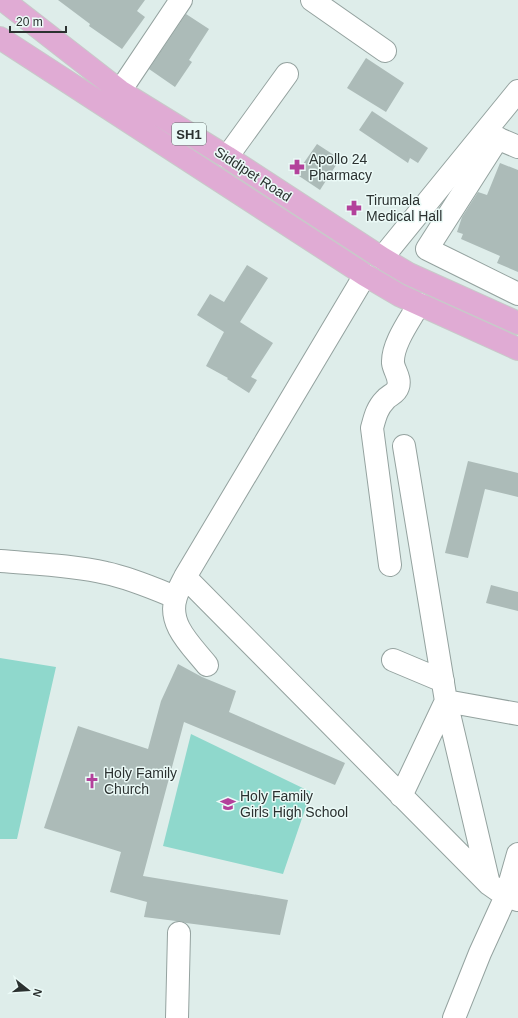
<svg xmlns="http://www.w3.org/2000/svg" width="518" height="1018" viewBox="0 0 518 1018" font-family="Helvetica,sans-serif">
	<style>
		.green { fill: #8fd8cc }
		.building { fill: #acbbb8 }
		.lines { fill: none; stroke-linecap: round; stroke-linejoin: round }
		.street-casing { stroke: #94a29f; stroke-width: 24 }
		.secondary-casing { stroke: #94a29f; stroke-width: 24 }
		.primary-casing { stroke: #c8c9c9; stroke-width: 24 }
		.street { stroke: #fff; stroke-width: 22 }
		.secondary { stroke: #fff; stroke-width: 22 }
		.primary { stroke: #e0abd4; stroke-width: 22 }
		.labels { text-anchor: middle; stroke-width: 3; stroke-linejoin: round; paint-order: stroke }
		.shield { fill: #ebfaf7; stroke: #656d6c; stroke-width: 1 }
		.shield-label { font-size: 13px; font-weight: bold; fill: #2b3130 }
		.poi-label { font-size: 14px; fill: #2b3130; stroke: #ebfaf7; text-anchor: start }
		.street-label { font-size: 14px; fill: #2b3130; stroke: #ebfaf7 }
	</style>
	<rect width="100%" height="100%" fill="#deedea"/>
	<path class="green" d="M0 658 56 667 17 839H0Z
		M191 734 311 792 283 874 163 846Z"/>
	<path class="building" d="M58 0H145L137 11 145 17 122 49 89 26 90 24Z
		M186 14 209 29 189 60 192 62 175 87 149 69Z
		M366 58 404 83 386 112 347 88Z
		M372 111 428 148 418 163 410 158 408 163 359 130Z
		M317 144 340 159 320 190 296 174Z
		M500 163 518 170V272L497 263 500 256 461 239 463 234 457 232 462 217 478 192 487 195Z
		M247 265 268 278 240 322 273 343 251 377 257 380 249 393 227 379 228 378 206 366 224 332 197 315 210 294 224 302Z
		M468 461 518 473V497L485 489 468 558 445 553Z
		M491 585 518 592V611L486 603Z
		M178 664 202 677 236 691 229 712 345 763 335 785 184 722 143 876 288 900 280 935 186 923 180 921H176L144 917 147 902 110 892 121 852 44 828 78 726 148 749 161 701Z"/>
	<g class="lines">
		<g class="street-casing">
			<path id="street" d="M312 0 385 51
				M120 91 181 0
				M485 133 518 147
				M498 138 427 249 518 294
				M227 157 287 74
				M0 561C35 564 72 565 106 573 130 578 153 588 175 597
				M390 565 372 428C375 417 377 408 385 400 389 395 396 394 398 387 401 378 394 371 393 363 392 344 410 320 419 304
				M185 577 489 884 506 896 518 900
				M393 660 443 681
				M207 665C191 645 167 624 176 597 178 590 182 583 185 577L365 275
				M401 796 446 701 404 446
				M489 884 446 701 518 714
				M177 1018 179 933
				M454 1018 480 953 506 896 518 854"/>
		</g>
		<g class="secondary-casing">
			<path id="secondary" d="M382 258 518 91"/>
		</g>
		<g class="primary-casing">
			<path id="primary" d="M3 0 120 91 227 157 382 258 409 274 518 323
				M0 38 365 275 399 295 518 349"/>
		</g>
		<use href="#street" class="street"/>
		<use href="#secondary" class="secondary"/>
		<use href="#primary" class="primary"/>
	</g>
	<defs>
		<g id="pharmacy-bare" transform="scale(1.2)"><path d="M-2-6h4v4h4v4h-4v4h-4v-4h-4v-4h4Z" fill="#b3419b" stroke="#ebfaf7" stroke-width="2.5" paint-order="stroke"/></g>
		<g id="church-bare" transform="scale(1.2)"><path d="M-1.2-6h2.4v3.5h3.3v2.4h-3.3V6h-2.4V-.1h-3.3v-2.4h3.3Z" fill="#b3419b" stroke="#ebfaf7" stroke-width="2.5" paint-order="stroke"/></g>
		<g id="school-bare" transform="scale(1.2)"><path d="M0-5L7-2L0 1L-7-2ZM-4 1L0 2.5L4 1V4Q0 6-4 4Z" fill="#b3419b" stroke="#ebfaf7" stroke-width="2.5" paint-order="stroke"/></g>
	</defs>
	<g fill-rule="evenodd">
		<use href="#pharmacy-bare" x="297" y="167"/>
		<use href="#pharmacy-bare" x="354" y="208"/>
		<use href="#church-bare" x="92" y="781"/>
		<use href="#school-bare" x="228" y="804"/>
	</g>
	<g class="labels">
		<rect class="shield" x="172" y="123" width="34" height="22" rx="3"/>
		<g class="shield-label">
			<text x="189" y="139">SH1</text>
		</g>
		<g class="poi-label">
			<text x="309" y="164">Apollo 24<tspan x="309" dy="16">Pharmacy</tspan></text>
			<text x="366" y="205">Tirumala<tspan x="366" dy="16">Medical Hall</tspan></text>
			<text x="104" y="778">Holy Family<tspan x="104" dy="16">Church</tspan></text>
			<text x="240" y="801">Holy Family<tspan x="240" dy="16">Girls High School</tspan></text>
		</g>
		<g class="street-label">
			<text transform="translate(253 174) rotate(33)" y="5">Siddipet Road</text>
		</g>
	</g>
	<g transform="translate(28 990) rotate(107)" stroke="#ebfaf7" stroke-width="3" paint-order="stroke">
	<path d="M0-3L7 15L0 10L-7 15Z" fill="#2b3130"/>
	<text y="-6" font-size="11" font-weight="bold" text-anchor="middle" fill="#2b3130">N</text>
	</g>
	<path d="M10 26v6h56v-6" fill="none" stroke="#2b3130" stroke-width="2"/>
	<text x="16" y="26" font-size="12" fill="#2b3130" stroke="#ebfaf7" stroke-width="3" paint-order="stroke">20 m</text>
</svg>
